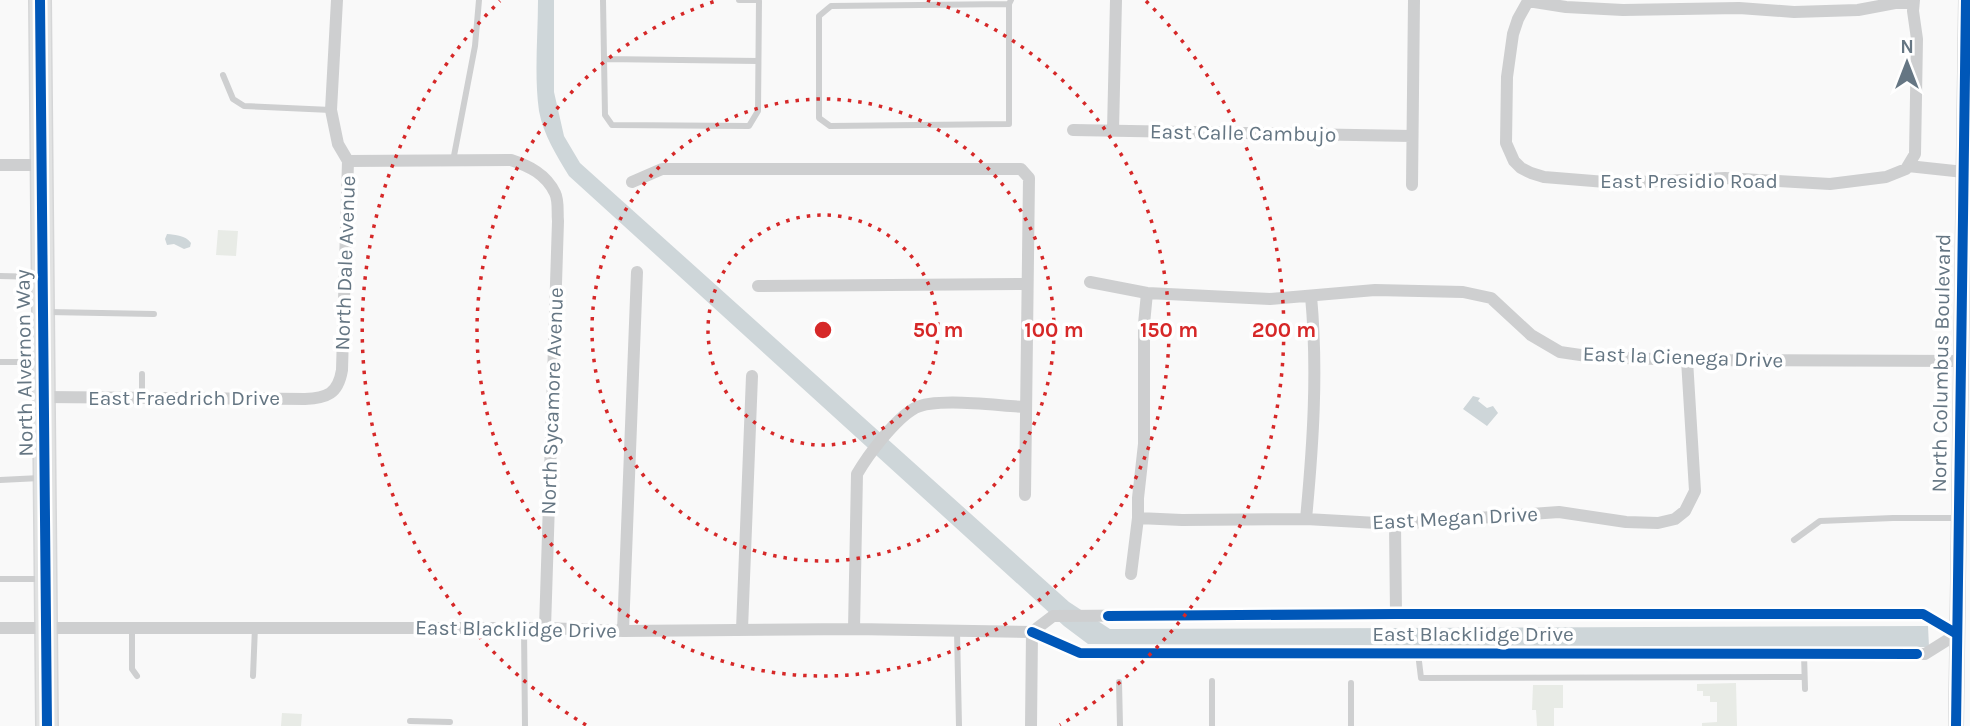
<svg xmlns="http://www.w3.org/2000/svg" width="1970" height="726" viewBox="0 0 1970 726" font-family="Karla,sans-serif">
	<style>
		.green { fill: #e8ebe6 }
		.water { fill: #ced6d9 }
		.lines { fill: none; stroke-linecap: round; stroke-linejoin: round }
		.primary-casing { stroke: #d5d6d7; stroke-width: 24 }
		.service { stroke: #cecfd0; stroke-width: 6 }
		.minor { stroke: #cecfd0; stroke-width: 12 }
		.tertiary { stroke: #cecfd0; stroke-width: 16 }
		.primary { stroke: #e1e2e2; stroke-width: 21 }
		.cycleway-casing { stroke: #fff; stroke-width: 15 }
		.cycleway { stroke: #0057b8; stroke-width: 10 }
		.ring { fill: none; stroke: #d62828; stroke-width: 3.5; stroke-dasharray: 3.5 7 }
		.labels { text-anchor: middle; stroke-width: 7; stroke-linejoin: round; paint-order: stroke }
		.street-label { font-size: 21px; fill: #657683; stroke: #fff }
		.centre { fill: #d62828; stroke: #fff; stroke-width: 3.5 }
		.ring-label { font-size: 21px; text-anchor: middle; font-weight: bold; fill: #d62828; stroke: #fff; stroke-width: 7; stroke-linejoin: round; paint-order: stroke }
	</style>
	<rect width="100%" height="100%" fill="#f9f9f9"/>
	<path class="green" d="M218 230 238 231 236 256 216 255Z
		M1736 683 1737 726H1702V723L1717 722V702H1710V696H1703V691H1697V684Z
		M1533 685H1563V708H1554V726H1537L1536 710H1532Z
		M282 713 302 714 301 726H281Z"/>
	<path class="water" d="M538 0H554V92L564 136 580 163 1069 602 1110 629 1928 626 1929 647 1088 644 1064 626 569 176C557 156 543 134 539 111 534 75 538 36 538 0Z
		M167 234C176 235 185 235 191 243L190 247 184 249 174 244 167 245 165 239Z
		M1473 396 1480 398 1478 401 1487 408 1493 406 1498 413 1487 426 1463 409Z"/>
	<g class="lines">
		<g class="primary-casing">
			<path id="primary" d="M40 0 47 726"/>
		</g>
		<path class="service" d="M603 0 605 115 612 125 749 126 758 111 759 0
			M739 0H759
			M1009 4 831 6 819 16V118L830 126 1009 124V4L1011 0
			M604 59 758 61
			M223 75 233 99 244 106 331 110
			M453 161 475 46 479 0
			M0 276 40 277
			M48 312 154 314
			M0 362H41
			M142 399V374
			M0 480 40 478
			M1794 540 1820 521 1893 518H1956
			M0 579H40
			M132 627V669L137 676
			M524 628 525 726
			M957 631 959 726
			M1418 653 1421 678 1804 677
			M1804 654 1805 689
			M253 676 255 627
			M1119 682 1120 726
			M410 721 450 722
			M1212 726V681
			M1351 726V683"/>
		<path class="minor" d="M1528 1 1518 19 1513 34 1507 77 1506 143 1514 161 1521 168 1531 173 1544 177 1618 183 1725 178 1830 184 1886 177 1906 169 1915 154 1917 39 1913 11 1914 0
			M1528 1 1566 7 1623 10 1739 8 1794 12 1858 10 1895 3H1913
			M1073 130 1412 136
			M1113 131 1116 0
			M348 161 511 160C529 166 546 174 555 193 559 201 557 212 558 221L545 628
			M0 165H41
			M1908 166 1964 172
			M632 182 662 169H1021L1029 178 1025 495
			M1412 185 1414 0
			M1090 282 1147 293 1270 299 1375 290 1463 292 1491 298 1531 335 1560 352 1594 357 1687 360 1961 361
			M758 286 1027 284
			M43 397 305 399C327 398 338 394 342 370L348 161 338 144 331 110 337 0
			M1138 518 1182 520 1306 519 1395 524 1559 512 1626 522 1658 523 1675 519 1685 511 1695 491 1687 360
			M1306 519C1313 444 1318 372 1311 296
			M1395 524 1396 614
			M1131 574 1138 518V498L1144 444V324L1147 293
			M0 628H545L623 631 854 629 1032 632 1080 653 1925 654 1957 634 1923 614H1396L1053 616 1032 632
			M742 629 752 376
			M854 629 857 474C868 455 895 419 915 408 937 397 998 406 1025 407
			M623 631 637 272
			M1031 726 1032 632"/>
		<path class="tertiary" d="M1956 726 1966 0"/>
		<use href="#primary" class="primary"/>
		<g class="cycleway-casing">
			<path id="cycleway" d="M40 0 47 726
				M1108 616 1396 614H1923L1957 634
				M1032 632 1080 653 1917 654
				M1956 726 1966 0"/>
		</g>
		<use href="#cycleway" class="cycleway"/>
	</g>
	<g class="ring">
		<circle cx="823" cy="330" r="115"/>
		<circle cx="823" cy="330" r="231"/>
		<path d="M927 0A346 346 0 1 1 719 0"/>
		<path d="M586 725A461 461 0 0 1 500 1M1146 1A461 461 0 0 1 1060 725"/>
	</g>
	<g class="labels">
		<g class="street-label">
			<text transform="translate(1243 133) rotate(1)" y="7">East Calle Cambujo</text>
			<text x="1689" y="188">East Presidio Road</text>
			<text transform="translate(345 263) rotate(-88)" y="7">North Dale Avenue</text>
			<text transform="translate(1683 357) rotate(2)" y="7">East la Cienega Drive</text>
			<text transform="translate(24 363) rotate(-91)" y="7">North Alvernon Way</text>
			<text transform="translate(1941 363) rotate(-89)" y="7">North Columbus Boulevard</text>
			<text x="184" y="405">East Fraedrich Drive</text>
			<text transform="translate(552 401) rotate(-88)" y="7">North Sycamore Avenue</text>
			<text transform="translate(1455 518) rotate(-3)" y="7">East Megan Drive</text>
			<text transform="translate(516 629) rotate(1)" y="7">East Blacklidge Drive</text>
			<text x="1473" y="641">East Blacklidge Drive</text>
		</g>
	</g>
	<circle cx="823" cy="330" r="10" class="centre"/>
	<g class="ring-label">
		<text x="938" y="337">50 m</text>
		<text x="1054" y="337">100 m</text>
		<text x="1169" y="337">150 m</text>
		<text x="1284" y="337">200 m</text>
	</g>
	<g transform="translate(1907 63)" stroke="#ffffff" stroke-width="5" paint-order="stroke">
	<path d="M0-5L12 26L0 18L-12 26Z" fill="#657683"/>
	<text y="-10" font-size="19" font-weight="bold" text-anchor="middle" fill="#657683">N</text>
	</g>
</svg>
